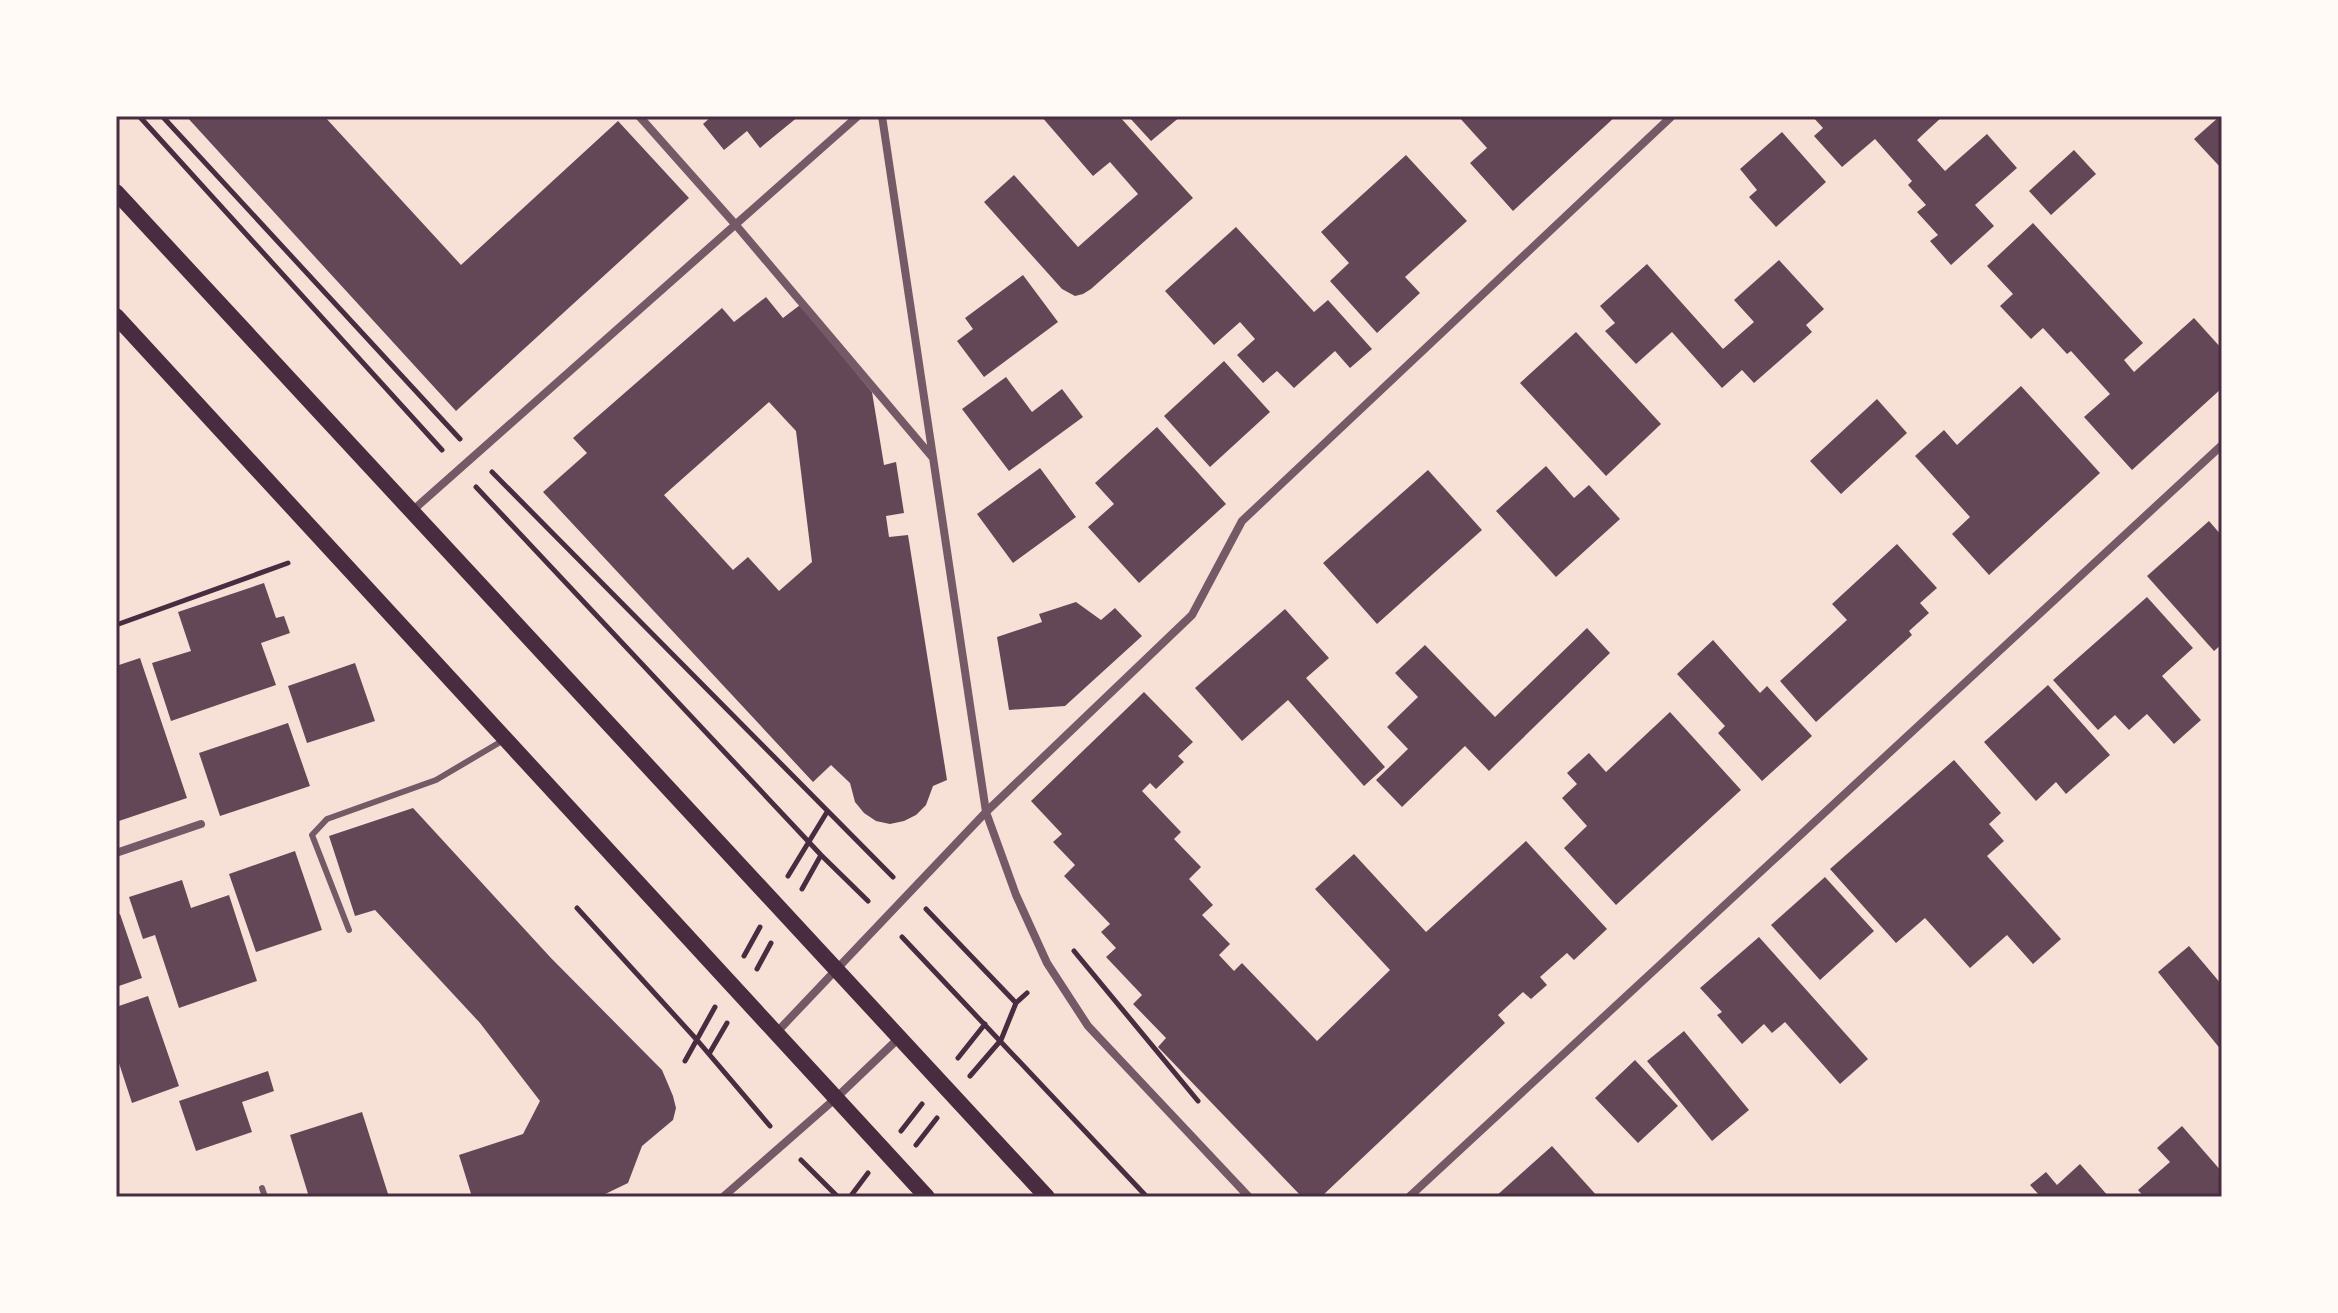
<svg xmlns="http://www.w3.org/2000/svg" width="2338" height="1313" viewBox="0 0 2338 1313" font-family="'Open Sans',sans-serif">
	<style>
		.building { fill: #644757; fill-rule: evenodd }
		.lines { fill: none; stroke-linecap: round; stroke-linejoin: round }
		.path { stroke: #4a2c40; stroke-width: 5 }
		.service { stroke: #755966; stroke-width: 6 }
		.minor { stroke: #755966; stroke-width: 8 }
		.secondary { stroke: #4a2c40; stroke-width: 16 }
		.neatline { fill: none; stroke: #4a2c40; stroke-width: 3 }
	</style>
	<rect width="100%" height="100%" fill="#f7e1d7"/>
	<path class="building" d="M186 116H324L461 265 618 121 689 198 456 411Z
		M712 116H799L760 148 747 131 724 150 703 124Z
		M1041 116H1119L1193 198 1091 289 1083 294 1075 296 1062 289 984 202 1014 175 1078 247 1138 194 1110 162 1093 176Z
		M1128 116H1181L1151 141Z
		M1458 116H1616L1513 211 1470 163 1487 148Z
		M1812 116H1943L1917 140 1945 171 1987 134 2017 168 1975 205 1994 226 1951 265 1930 241 1938 235 1917 212 1926 205 1908 185 1912 181 1875 139 1842 167 1814 136 1823 128Z
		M2220 116H2222V169L2194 139Z
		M1782 132 1826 182 1776 227 1749 197 1757 190 1740 169Z
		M2074 150 2096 174 2051 215 2029 191Z
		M1406 155 1467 221 1405 277 1420 293 1377 333 1330 281 1349 263 1321 232Z
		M2033 223 2143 343 2124 360 2134 372 2194 318 2222 349V388L2132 470 2084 417 2110 394 2071 351 2067 354 2043 328 2031 339 2000 306 2013 294 1987 266Z
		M1236 227 1314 312 1328 300 1372 349 1350 368 1335 351 1294 388 1277 371 1263 383 1237 355 1255 339 1240 322 1214 345 1165 291Z
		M1779 260 1824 309 1806 325 1812 332 1754 383 1742 370 1722 388 1672 332 1636 364 1605 331 1615 323 1600 306 1647 264 1723 349 1754 322 1734 300Z
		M1023 275 1058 322 984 377 957 341 973 329 965 318Z
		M766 297 783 318 800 305 872 392 884 465 896 462 904 513 886 516 889 537 908 535 947 780 933 786 926 805 916 815 904 821 890 824 876 821 864 813 855 802 850 783 831 765 813 782 543 492 587 453 573 438 722 308 734 322ZM769 402 796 431 812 562 779 591 748 557 733 570 664 495Z
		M1576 332 1661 424 1606 476 1520 383Z
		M1224 361 1270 412 1210 467 1164 416Z
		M1006 377 1032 412 1062 389 1083 417 1009 471 962 409Z
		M2021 386 2100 473 1989 575 1952 534 1970 517 1915 456 1944 430 1957 445Z
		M1877 399 1907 433 1841 494 1810 461Z
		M1157 427 1226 504 1139 583 1088 527 1114 504 1095 483Z
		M1546 466 1574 498 1589 485 1620 519 1556 577 1496 511Z
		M1040 468 1076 517 1013 563 977 514Z
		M1428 470 1482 530 1377 624 1323 563Z
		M2209 521 2222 536V644L2214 651 2147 576Z
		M1897 544 1937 588 1920 603 1929 613 1909 631 1912 635 1816 722 1780 681 1847 620 1832 604Z
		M264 583 276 618 284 616 290 633 261 643 276 685 171 721 152 663 191 651 178 612Z
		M2147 597 2193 648 2162 676 2201 720 2174 744 2147 714 2129 730 2115 715 2098 730 2053 680Z
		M1076 602 1101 620 1115 608 1142 636 1065 706 1009 710 997 637 1042 622 1039 614Z
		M1285 609 1329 658 1306 678 1385 767 1364 786 1288 700 1242 741 1195 688Z
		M1587 628 1610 653 1489 771 1465 746 1402 807 1376 780 1408 749 1387 727 1418 697 1395 673 1425 645 1495 717Z
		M1713 640 1760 693 1767 686 1812 736 1762 781 1718 733 1725 726 1677 674Z
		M140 658 187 798 116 822V666Z
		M355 663 375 721 307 743 288 686Z
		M2048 685 2110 755 2066 794 2056 782 2036 801 1984 742Z
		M1144 692 1193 742 1178 756 1184 762 1156 789 1150 783 1142 791 1181 832 1174 839 1201 867 1189 879 1213 905 1202 915 1230 944 1219 955 1234 971 1242 963 1317 1041 1390 970 1315 889 1354 854 1426 932 1526 841 1607 929 1574 960 1567 953 1540 977 1547 985 1531 999 1523 992 1498 1015 1505 1023 1321 1197H1302L1158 1047 1166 1038 1133 1004 1142 995 1106 957 1116 948 1101 932 1110 924 1064 876 1075 865 1053 842 1062 834 1031 801Z
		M1670 712 1741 790 1616 905 1564 848 1587 826 1562 798 1577 784 1567 773 1589 753 1606 772Z
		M288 723 310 786 220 816 199 753Z
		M1954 760 2001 813 1989 824 2004 841 1987 856 2061 939 2033 964 2007 935 1970 968 1925 918 1896 943 1830 869Z
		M413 808 551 958 662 1070 673 1096 676 1108 673 1120 642 1146 628 1183 599 1197H472L459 1155 523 1134 540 1101 480 1023 375 910 355 916 329 836Z
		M295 851 322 930 256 952 229 874Z
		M1825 877 1874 931 1820 980 1771 925Z
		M182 880 191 908 229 895 257 981 179 1008 155 935 143 939 129 897Z
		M120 914 142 978 116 987V916Z
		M1759 937 1868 1059 1840 1084 1785 1022 1772 1033 1764 1024 1742 1044 1717 1015 1722 1012 1700 988Z
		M2189 946 2222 985V1051L2158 972Z
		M148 996 179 1086 132 1103 116 1054V1007Z
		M1684 1031 1749 1110 1712 1141 1647 1061Z
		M1635 1060 1678 1106 1638 1143 1595 1098Z
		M268 1071 274 1091 242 1102 252 1132 196 1151 179 1101Z
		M362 1112 389 1197H309L290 1135Z
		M2182 1126 2222 1172V1197H2144L2138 1190 2170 1162 2157 1148Z
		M1552 1146 1598 1197H1495Z
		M2080 1164 2109 1197H2041L2030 1185 2046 1172 2057 1185Z"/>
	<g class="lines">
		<path class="path" d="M139 116 442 450
			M162 116 460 439
			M492 472 893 877
			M476 487 821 855 868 901
			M116 625 288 563
			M788 876 827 812
			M802 889 821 855
			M577 908 697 1040 770 1126
			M926 909 1016 1003 1027 993
			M902 937 1147 1197
			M1074 951 1198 1101
			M744 956 760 927
			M757 969 771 943
			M709 1054 727 1023
			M958 1058 985 1024
			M685 1061 715 1007
			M970 1076 1001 1040 1016 1003
			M901 1131 922 1104
			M916 1145 937 1118
			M801 1160 838 1197
			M850 1197 868 1173"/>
		<path class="service" d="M349 930 312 835 327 819 436 780 502 741
			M262 1188 265 1197"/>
		<path class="minor" d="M639 116 735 224 933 458
			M882 116 986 812 1016 895 1047 963 1088 1026 1249 1197
			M412 511 858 116
			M116 853 201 824
			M776 1033 986 812 1192 615 1242 521 1672 116
			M723 1197 836 1098 900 1037
			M1409 1197 2222 445"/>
		<path class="secondary" d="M116 192 1047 1197
			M116 316 927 1197"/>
	</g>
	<rect width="2338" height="1313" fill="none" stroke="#fffaf5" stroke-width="236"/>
	<rect x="118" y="118" width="2102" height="1077" class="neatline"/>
</svg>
